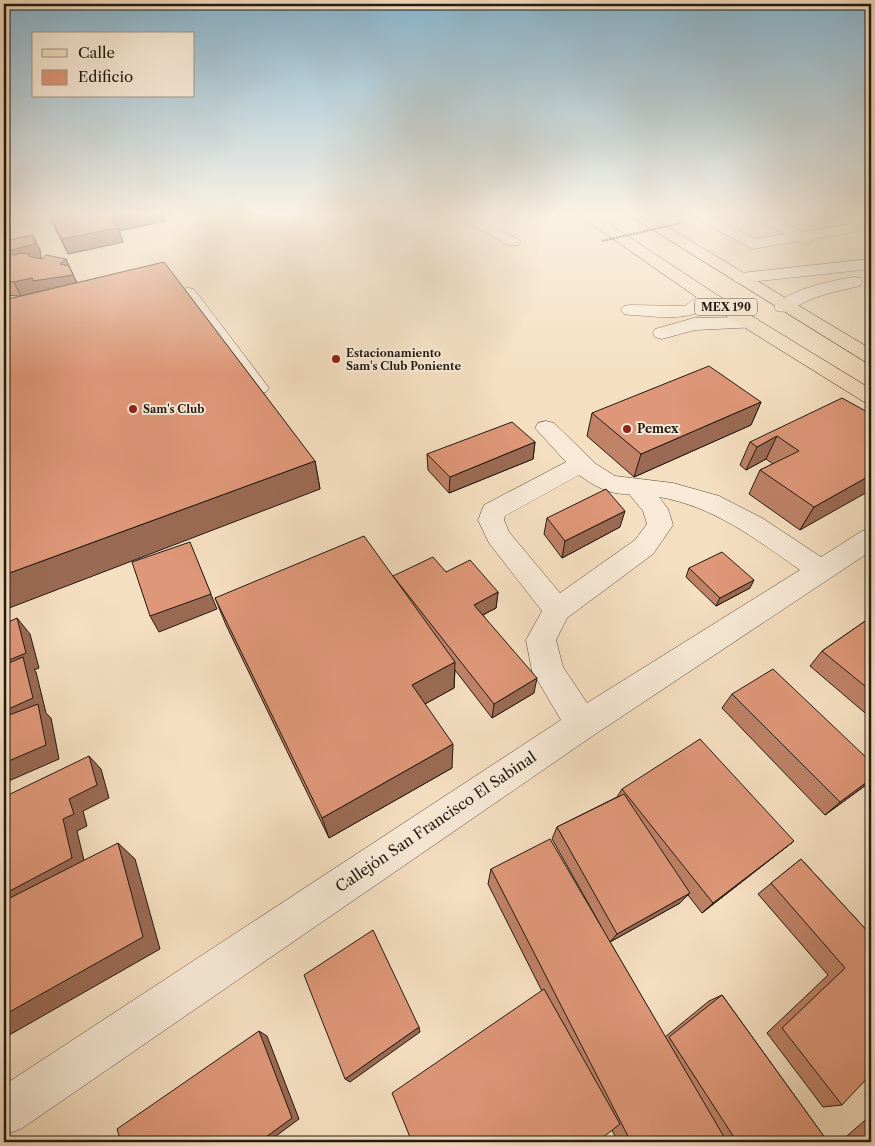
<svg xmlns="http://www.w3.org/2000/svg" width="875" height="1146" viewBox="0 0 875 1146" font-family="'Libre Caslon Text',serif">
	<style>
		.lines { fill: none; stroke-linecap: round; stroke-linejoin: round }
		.minor-casing { stroke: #574a3e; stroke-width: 1 }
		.major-casing { stroke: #221912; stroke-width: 1 }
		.minor { fill: #f8ead7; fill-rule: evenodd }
		.major { fill: #f5dfc1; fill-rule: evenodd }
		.path-bridge { stroke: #221912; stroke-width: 2; stroke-dasharray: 2.5 1; stroke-linecap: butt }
		.wall { fill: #bf8267; stroke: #221912 }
		.shaded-wall { fill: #9b6a54; stroke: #221912 }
		.building { fill: #de9778; stroke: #221912 }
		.poi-dot { fill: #8f2418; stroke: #f8ead7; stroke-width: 2 }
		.labels { text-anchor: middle; stroke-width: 4; stroke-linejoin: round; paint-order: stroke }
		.shield { fill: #f8ead7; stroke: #62584d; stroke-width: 1 }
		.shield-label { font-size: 11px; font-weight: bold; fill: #221912 }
		.far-poi-label { font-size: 11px; font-weight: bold; fill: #221912; stroke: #f8ead7; text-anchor: start }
		.poi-label { font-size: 12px; font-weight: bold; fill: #221912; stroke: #f8ead7; text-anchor: start }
		.near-street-label { font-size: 15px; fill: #221912; stroke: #f8ead7 }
	</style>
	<rect width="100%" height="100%" fill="#f5dfc1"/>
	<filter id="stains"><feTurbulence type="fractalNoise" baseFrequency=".004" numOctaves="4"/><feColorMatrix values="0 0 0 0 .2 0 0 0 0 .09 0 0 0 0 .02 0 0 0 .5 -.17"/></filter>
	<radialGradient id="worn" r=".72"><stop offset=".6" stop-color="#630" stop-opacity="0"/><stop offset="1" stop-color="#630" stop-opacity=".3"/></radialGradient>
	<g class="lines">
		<g class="minor-casing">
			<path id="minor" d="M689 213H707L755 239 785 234 751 216 749 213H767L803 232 849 224 854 226 857 229 854 232 814 239 811 242 806 244 799 241 753 249 691 216Z
				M476 218 518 239 521 242 518 245H508L471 225 469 222 471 219Z
				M871 259V269L741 283 735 282 733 278 735 274 741 273Z
				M854 277 860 278 862 282 860 286C838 291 819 294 799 305 791 310 786 313 777 311L774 307C786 290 834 280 854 277Z
				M188 288 194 289 266 384 269 388 266 392 259 394 252 392 179 293 182 289Z
				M708 292 714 293 717 297C698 325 659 316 630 315L624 314 621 310 624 306 630 305 685 306 702 293Z
				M751 317 758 319 760 323 758 327 695 330 662 339 655 337 653 333 655 329 694 318Z
				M546 421 554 423 596 464 615 476 673 483 719 496 762 518 821 557 862 531 871 529V551L594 735 21 1129 4 1135V1085L561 720 532 671 526 640 542 611 489 543 478 520 484 505 566 462 535 428 538 423ZM579 475C594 486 610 495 629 494L643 511 647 524 635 540 560 593 509 532 504 520 505 516ZM659 497C713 506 756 539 800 570L587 703 563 667 556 640 567 618 653 554 673 525 668 509Z"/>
		</g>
		<g class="major-casing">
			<path id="major" d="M576 213H593L714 293 871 389V404L864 402 702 301Z
				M626 213H644L871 349V363L864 361Z"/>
		</g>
		<use href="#minor" class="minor"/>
		<use href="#major" class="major"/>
		<path class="path-bridge" d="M602 241 681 223"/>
	</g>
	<path class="wall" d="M67 213H163L165 221 119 231 123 242 68 254 56 230 50 216Z
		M4 241 40 250 41 259H66L68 265 69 266 77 283 315 461 320 489 18 296 4 295Z
		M761 402 751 425 634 477 587 436 592 413Z
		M871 414 800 530 749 494 760 470 773 464 766 459 746 470 740 465 750 442Z
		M535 442 533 459 449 493 428 470 427 454Z
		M547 518 620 527 562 558 544 534Z
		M689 568 750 588 716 606 686 577Z
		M446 572 498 592 496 608 483 615 534 693 492 718 455 670 454 688 425 704 452 768 329 838 226 625 215 598 393 577Z
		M871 617V718L810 666 822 651Z
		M732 694 866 785 825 815 722 708Z
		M622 789 794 841 780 852 702 913 688 895 680 903 610 942 665 1037 709 1001 722 995 828 1142H618L488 884 491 869 601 926 552 839 557 827 617 797Z
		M801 859 871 935 842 1105 823 1107 767 1033 828 975 758 894Z
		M871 1089V1104L865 1095Z
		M871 1115V1142H840Z"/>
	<path class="shaded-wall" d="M133 213H163L165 221 119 231 123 242 68 254 62 239 111 218Z
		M33 235 40 250 41 259 11 266 4 252Z
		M66 259 80 290 21 297 14 282 60 264Z
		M761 402 751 425 634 477 641 454Z
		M777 436 766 459 746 470 757 447Z
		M535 442 533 459 449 493 450 477Z
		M315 461 320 489 4 610V575Z
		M871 475V490L800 530 814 507Z
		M625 511 620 527 562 558 565 541Z
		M196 558 217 609 159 632 150 616Z
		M754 580 750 588 716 606 720 598Z
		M498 592 496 608 473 620 474 605Z
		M17 618 30 634 39 668 34 670 36 672 46 713 51 718 59 759 4 783V662Z
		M455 662 454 688 414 710 412 685Z
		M537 678 534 693 492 718 494 704Z
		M453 744 452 768 329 838 322 818Z
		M89 756 101 769 109 798 83 811 87 826 77 831 86 869 4 913V894L63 819 69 799Z
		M871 779V780L866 785 825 815 840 802Z
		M794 841 780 852 702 913 713 903Z
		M118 843 135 859 160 949 4 1038V1015Z
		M690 893 680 903 610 942 617 934Z
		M419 1027 420 1032 350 1082 345 1079Z
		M259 1031 267 1036 299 1119 268 1142H259Z"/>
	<path class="building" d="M67 213H133L111 218 118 228 62 239 50 216Z
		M33 235 35 244 4 252V254L15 255 20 253 30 254 28 256 42 259 46 255 66 259 60 264 69 266 73 275 33 281 32 278 14 282 4 281V241Z
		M164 262 315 461 4 575V300Z
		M709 366 761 402 641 454 592 413Z
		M842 398 871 414V475L814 507 760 470 799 451 777 436 757 447 750 442Z
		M512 422 535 442 450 477 427 454Z
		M606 489 625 511 565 541 547 518Z
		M364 536 455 662 412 685 453 744 322 818 215 598Z
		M190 542 211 594 150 616 132 562Z
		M722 552 754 580 720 598 689 568Z
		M433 557 446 572 470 560 498 592 474 605 537 678 494 704 393 576Z
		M871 617V691L822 651Z
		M17 618 26 653 4 662V624Z
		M23 657 33 698 4 711V665Z
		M773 669 871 762V779L840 802 732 694Z
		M38 704 46 745 4 763V717Z
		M700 739 794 841 713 903 622 789Z
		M89 756 97 785 69 799 74 814 63 819 72 858 4 894V797Z
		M624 794 690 893 617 934 557 827Z
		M550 839 727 1142H631L491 869Z
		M118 843 143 937 4 1015V901Z
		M801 859 871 935V1074L842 1105 782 1028 845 968 771 883Z
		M373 930 419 1027 345 1079 304 975Z
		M544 989 620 1124 597 1142H412L392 1093Z
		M722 995 828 1142H737L669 1037Z
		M259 1031 292 1118 259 1142H121L117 1129Z"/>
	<linearGradient id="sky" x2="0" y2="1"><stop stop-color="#89b8d2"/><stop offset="0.57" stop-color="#faf1e3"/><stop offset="1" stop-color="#faf1e3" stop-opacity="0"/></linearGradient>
	<rect width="875" height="374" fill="url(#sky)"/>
	<g class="poi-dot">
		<circle cx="336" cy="359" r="5"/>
		<circle cx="133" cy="409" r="5"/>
		<circle cx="627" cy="429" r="5"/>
	</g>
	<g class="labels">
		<rect class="shield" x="695" y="298.5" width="62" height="17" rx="4"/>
		<g class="shield-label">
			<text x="726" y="311">MEX 190</text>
		</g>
		<g class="far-poi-label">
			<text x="346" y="357">Estacionamiento<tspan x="346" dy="13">Sam's Club Poniente</tspan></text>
			<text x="143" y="413">Sam's Club</text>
		</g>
		<g class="poi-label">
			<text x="637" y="433">Pemex</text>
		</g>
		<g class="near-street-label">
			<text transform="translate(436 822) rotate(-34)" y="5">Callejón San Francisco El Sabinal</text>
		</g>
	</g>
	<rect width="875" height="1146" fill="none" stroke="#f5dfc1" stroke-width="20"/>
	<rect x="5" y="5" width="865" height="1136" fill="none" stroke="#221912" stroke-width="2.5"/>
	<rect x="10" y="10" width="855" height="1126" fill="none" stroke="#221912"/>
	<rect x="32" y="32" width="162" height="65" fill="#f8ead7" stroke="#a29688"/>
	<rect x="42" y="49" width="25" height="8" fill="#f5dfc1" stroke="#a29688"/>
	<text x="78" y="58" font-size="15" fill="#221912">Calle</text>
	<rect x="42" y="70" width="25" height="15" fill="#de9778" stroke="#a29688"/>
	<text x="78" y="82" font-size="15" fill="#221912">Edificio</text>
	<rect width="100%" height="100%" filter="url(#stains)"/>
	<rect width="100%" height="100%" fill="url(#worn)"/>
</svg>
